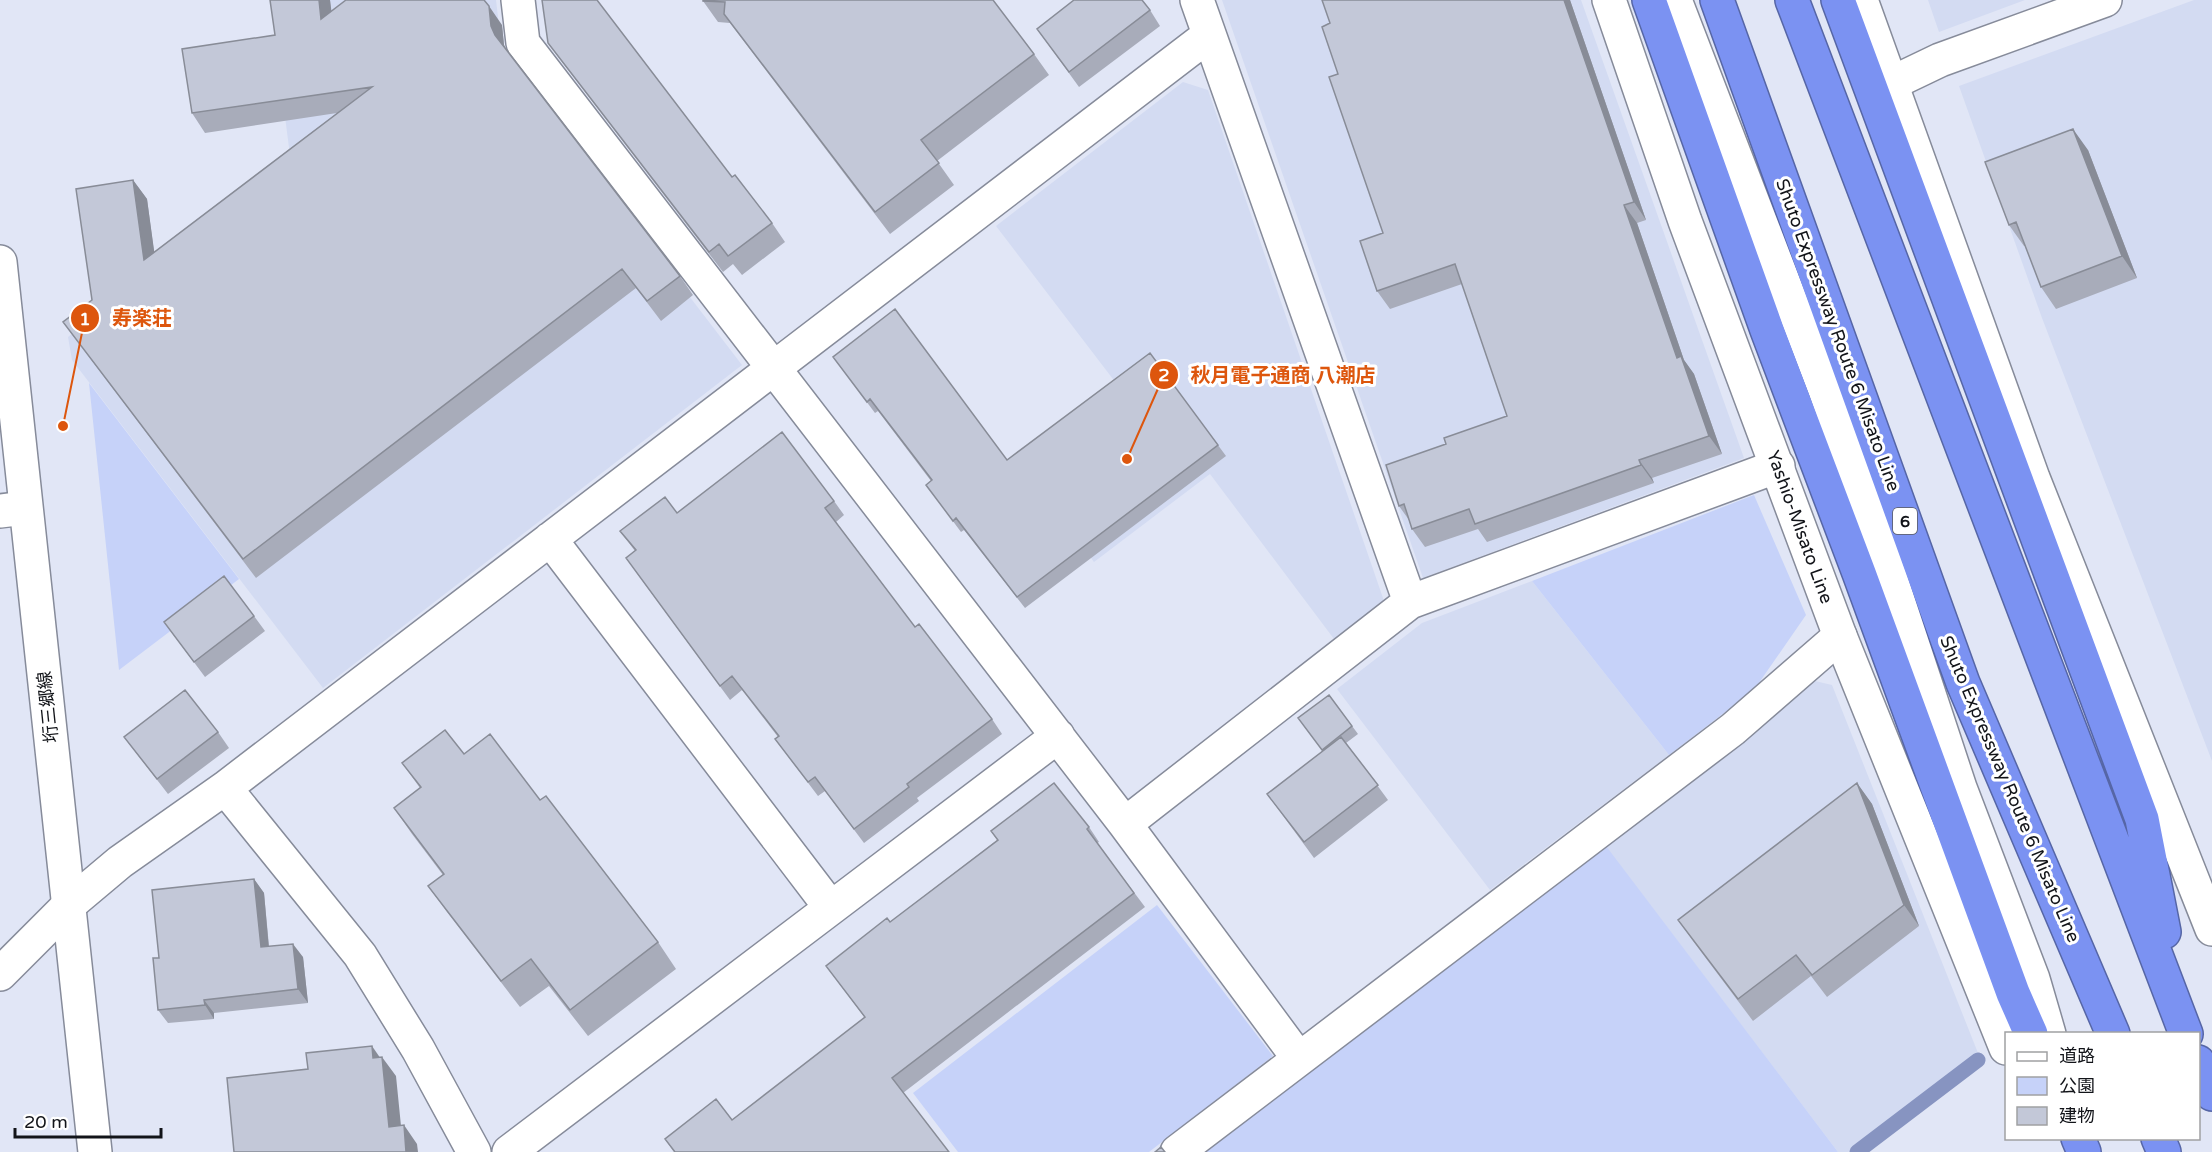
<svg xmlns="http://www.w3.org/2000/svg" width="2212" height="1152" viewBox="0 0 2212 1152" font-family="'Varela Round','Noto Sans JP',sans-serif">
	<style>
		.built { fill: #d3dbf2 }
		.green { fill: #c6d2f9 }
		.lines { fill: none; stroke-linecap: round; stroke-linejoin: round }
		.stream { stroke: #8794c1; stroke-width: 15 }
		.street-casing { stroke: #868b9a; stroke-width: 36 }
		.secondary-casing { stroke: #868b9a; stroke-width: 36 }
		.highway-casing { stroke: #5666a6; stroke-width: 36 }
		.street { stroke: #fff; stroke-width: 33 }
		.secondary { stroke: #fff; stroke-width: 33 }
		.highway { stroke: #7b92f2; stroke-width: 33 }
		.wall { fill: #a8acba }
		.shaded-wall { fill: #888c97 }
		.building { fill: #c3c8d8; stroke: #888c97; stroke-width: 1.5 }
		.labels { text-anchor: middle; stroke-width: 6; stroke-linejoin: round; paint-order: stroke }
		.shield { fill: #fff; stroke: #595a5e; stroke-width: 1.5 }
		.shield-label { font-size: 16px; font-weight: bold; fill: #121419 }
		.street-label { font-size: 18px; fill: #121419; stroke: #fff }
		.leader { fill: none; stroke: #dd560d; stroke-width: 2 }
		.callout-dot { fill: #dd560d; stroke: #fff; stroke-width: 2 }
		.mark-label { font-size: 18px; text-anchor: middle; font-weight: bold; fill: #fff }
		.callout-label { font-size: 20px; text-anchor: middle; font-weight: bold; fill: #dd560d; stroke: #fff; stroke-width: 6; stroke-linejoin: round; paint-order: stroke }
	</style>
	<rect width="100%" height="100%" fill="#e1e6f6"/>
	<path class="built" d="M270 0H496L502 52 742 365 323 688 72 360 68 337 291 163Z
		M1222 0H1581L1744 458 1423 578Z
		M1928 0H2025L1939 32Z
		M2194 0H2212V761L2042 318 1959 86Z
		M1183 82 1208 90 1384 601 1334 639 1210 474 1094 562 1019 463 1119 387 996 226Z
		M1532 581 1669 755 1490 890 1337 689 1422 623Z
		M1815 681 1832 685 1978 1053 1848 1152H1838L1603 843Z"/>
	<path class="green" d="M89 383 239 579 119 670Z
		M1754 495 1806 615 1754 690 1669 755 1532 581Z
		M1603 842 1838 1152H1198Z
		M1157 905 1273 1056 1149 1152H958L913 1093Z"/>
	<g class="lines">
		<path class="stream" d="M1857 1152 1978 1060"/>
		<g class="street-casing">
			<path id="street" d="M518 0 523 43 1125 824 1410 602 1778 466
				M1197 0 1410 602
				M1892 83 1940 60 2105 0
				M0 511 25 508
				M550 539 831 908 1058 736
				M225 788 360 955 418 1049 474 1152
				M1125 824 1299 1059
				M0 974 70 904 120 862 225 788 1209 35
				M509 1152 831 908
				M1177 1152 1733 729 1840 636"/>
		</g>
		<g class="secondary-casing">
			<path id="secondary" d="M1609 0 1685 221 1840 636 2006 1048
				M1675 0 1825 390 1890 576 1960 788 2033 979 2049 1034
				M1861 0 2033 478 2212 929
				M0 262 95 1152"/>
		</g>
		<g class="highway-casing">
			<path id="highway" d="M1649 0 1767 330 1859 573 2013 993 2031 1034
				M1717 0 1963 683 2113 1034
				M1792 0 2186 1034
				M1838 0 2142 819 2164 932
				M2198 1062 2212 1094
				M2078 1138 2084 1152
				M2158 1138 2164 1152"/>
		</g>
		<use href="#street" class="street"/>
		<use href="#secondary" class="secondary"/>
		<use href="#highway" class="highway"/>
	</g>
	<path class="wall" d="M330 0 331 11 502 25 504 45 507 51 680 276 693 295 661 321 636 288 256 578 77 341 63 322 92 300 133 180 147 199 154 252 337 113 205 133 192 113 275 35Z
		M993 0 1034 54 1049 75 937 161 954 185 890 234 730 23 718 22 703 1Z
		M1570 0 1646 220 1637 223 1684 360 1694 374 1722 454 1652 478 1654 483 1487 542 1478 529 1425 547 1412 529 1409 520 1399 506 1446 444 1507 416 1462 284 1390 309 1377 291 1383 233 1338 74 1330 23Z
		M1150 10 1160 26 1079 87 1037 29Z
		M548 43 732 177 772 223 785 242 742 275 733 264 723 272 562 62Z
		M2088 150 2137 278 2056 309 2041 287 2025 246H2024L2009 225Z
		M1150 353 1226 456 1025 608 964 530 961 532 926 485 931 481 878 411 875 413 833 357 1007 460Z
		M834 501 844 515 836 522 915 627 992 719 1002 734 917 798 919 801 864 843 825 791 818 796 775 739 778 737 742 690 730 700 636 572 635 551 620 531 677 513Z
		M254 616 265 631 205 677 164 622Z
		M1329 695 1358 734 1346 743 1388 800 1314 858 1267 794 1323 751 1304 726Z
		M218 732 229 748 168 794 124 737Z
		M464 754 540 800 658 942 676 969 588 1036 549 986 520 1007 447 912 428 886 443 875 412 834 394 808 420 788 402 763Z
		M1857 783 1872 804 1919 926 1827 997 1811 976 1753 1021 1693 941 1678 920Z
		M1089 827 1099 842 1097 843 1145 907 903 1093 949 1152H674L665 1139 732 1120 865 1018 826 966 890 922 997 840 991 831Z
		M254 879 264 893 269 946 303 957 308 1003 214 1013V1019L168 1023 158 1010 159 958Z"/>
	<path class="shaded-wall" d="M319 0H330L335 39 321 19Z
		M1564 0H1570L1646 220 1634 202Z
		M489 6 502 25 504 45 508 54 495 35 491 26Z
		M2073 129 2088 150 2137 278 2122 256Z
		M133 180 147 199 158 279 144 260Z
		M1624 205 1637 223 1684 360 1694 374 1722 454 1709 436 1677 358Z
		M1639 460 1652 478 1654 483 1641 465Z
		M1857 783 1872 804 1919 926 1904 905Z
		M254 879 264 893 270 961 261 947Z
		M293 944 303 957 308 1003 298 989Z
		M204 1000 214 1013V1019L205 1005Z
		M372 1046 383 1062 382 1057 396 1076 403 1146 389 1127 373 1058Z
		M404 1125 417 1144 418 1152H406Z"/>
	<path class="building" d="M270 0H319L321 19 346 0H484L489 6 491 26 495 35 680 276 647 301 622 269 243 559 63 322 92 300 76 189 133 180 144 260 372 87 192 113 182 49 275 35Z
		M542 0H597L732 177 735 175 772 223 728 256 719 244 709 252 548 43Z
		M703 0H993L1034 54 921 140 939 163 875 212 724 14 725 2 703 1Z
		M1074 0H1142L1150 10 1069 72 1037 29Z
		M1322 0H1564L1634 202 1624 205 1677 358 1681 356 1709 436 1639 460 1641 465 1475 524 1469 509 1412 529 1404 504 1399 506 1386 465 1446 444 1444 438 1507 416 1455 264 1377 291 1360 241 1383 233 1329 77 1338 74 1322 27 1330 23Z
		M2073 129 2122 256 2041 287 2016 222 2009 225 1985 162Z
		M895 309 1007 460 1150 353 1218 445 1017 597 956 518 953 521 926 485 932 480 870 399 867 402 833 357Z
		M782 432 834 501 825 508 915 627 919 624 992 719 907 784 909 787 854 829 815 777 808 782 775 739 779 736 732 676 720 686 626 558 636 550 620 531 665 497 677 513Z
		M224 576 254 616 194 662 164 622Z
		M185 690 218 732 157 779 124 737Z
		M1329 695 1352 726 1322 750 1298 718Z
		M445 730 464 754 490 734 540 800 546 796 658 942 570 1010 531 959 501 981 428 886 444 874 394 808 421 787 402 763Z
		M1341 737 1378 785 1304 842 1267 794Z
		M1054 783 1089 827 1087 829 1134 893 892 1078 949 1152H675L665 1139 716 1099 732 1120 865 1017 826 966 887 918 890 922 998 840 991 831Z
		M1857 783 1904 905 1812 975 1796 955 1738 999 1678 920Z
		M254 879 261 947 293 944 298 989 204 1000 205 1005 158 1010 153 958H159L152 890Z
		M372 1046 373 1058 382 1057 389 1127 404 1125 406 1152H234L227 1078 308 1069 306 1053Z
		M1161 1147 1165 1152H1155Z"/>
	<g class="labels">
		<rect class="shield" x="1893" y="508" width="24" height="26" rx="4.5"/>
		<g class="shield-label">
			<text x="1905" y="527">6</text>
		</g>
		<g class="street-label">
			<text transform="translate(1838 335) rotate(70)" y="6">Shuto Expressway Route 6 Misato Line</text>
			<text transform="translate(1800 527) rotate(70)" y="6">Yashio-Misato Line</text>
			<text transform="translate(48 707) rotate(-96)" y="6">垳三郷線</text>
			<text transform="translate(2010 789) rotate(67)" y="6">Shuto Expressway Route 6 Misato Line</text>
		</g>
	</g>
	<path class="leader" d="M63 426L85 318M1127 459L1164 375"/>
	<g class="callout-dot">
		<circle cx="63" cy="426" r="6"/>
		<circle cx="1127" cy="459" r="6"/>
		<circle cx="85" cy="318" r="15"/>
		<circle cx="1164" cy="375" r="15"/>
	</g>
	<g class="mark-label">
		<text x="85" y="325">1</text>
		<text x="1164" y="381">2</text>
	</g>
	<g class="callout-label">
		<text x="142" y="325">寿楽荘</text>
		<text x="1283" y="382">秋月電子通商 八潮店</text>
	</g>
	<rect x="2005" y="1032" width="195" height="108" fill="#ffffff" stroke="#a0a1a3" stroke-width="1.5"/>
	<rect x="2017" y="1052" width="30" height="9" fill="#ffffff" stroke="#a0a1a3" stroke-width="1.5"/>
	<text x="2059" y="1062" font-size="18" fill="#121419">道路</text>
	<rect x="2017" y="1077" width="30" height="18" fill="#c6d2f9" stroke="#a0a1a3" stroke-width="1.5"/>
	<text x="2059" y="1092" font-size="18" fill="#121419">公園</text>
	<rect x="2017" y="1107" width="30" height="18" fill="#c3c8d8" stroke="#a0a1a3" stroke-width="1.5"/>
	<text x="2059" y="1122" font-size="18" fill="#121419">建物</text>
	<path d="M15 1128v9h146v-9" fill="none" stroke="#121419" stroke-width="3"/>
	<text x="24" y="1128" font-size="18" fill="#121419" stroke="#ffffff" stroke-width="4.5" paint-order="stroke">20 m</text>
</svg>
